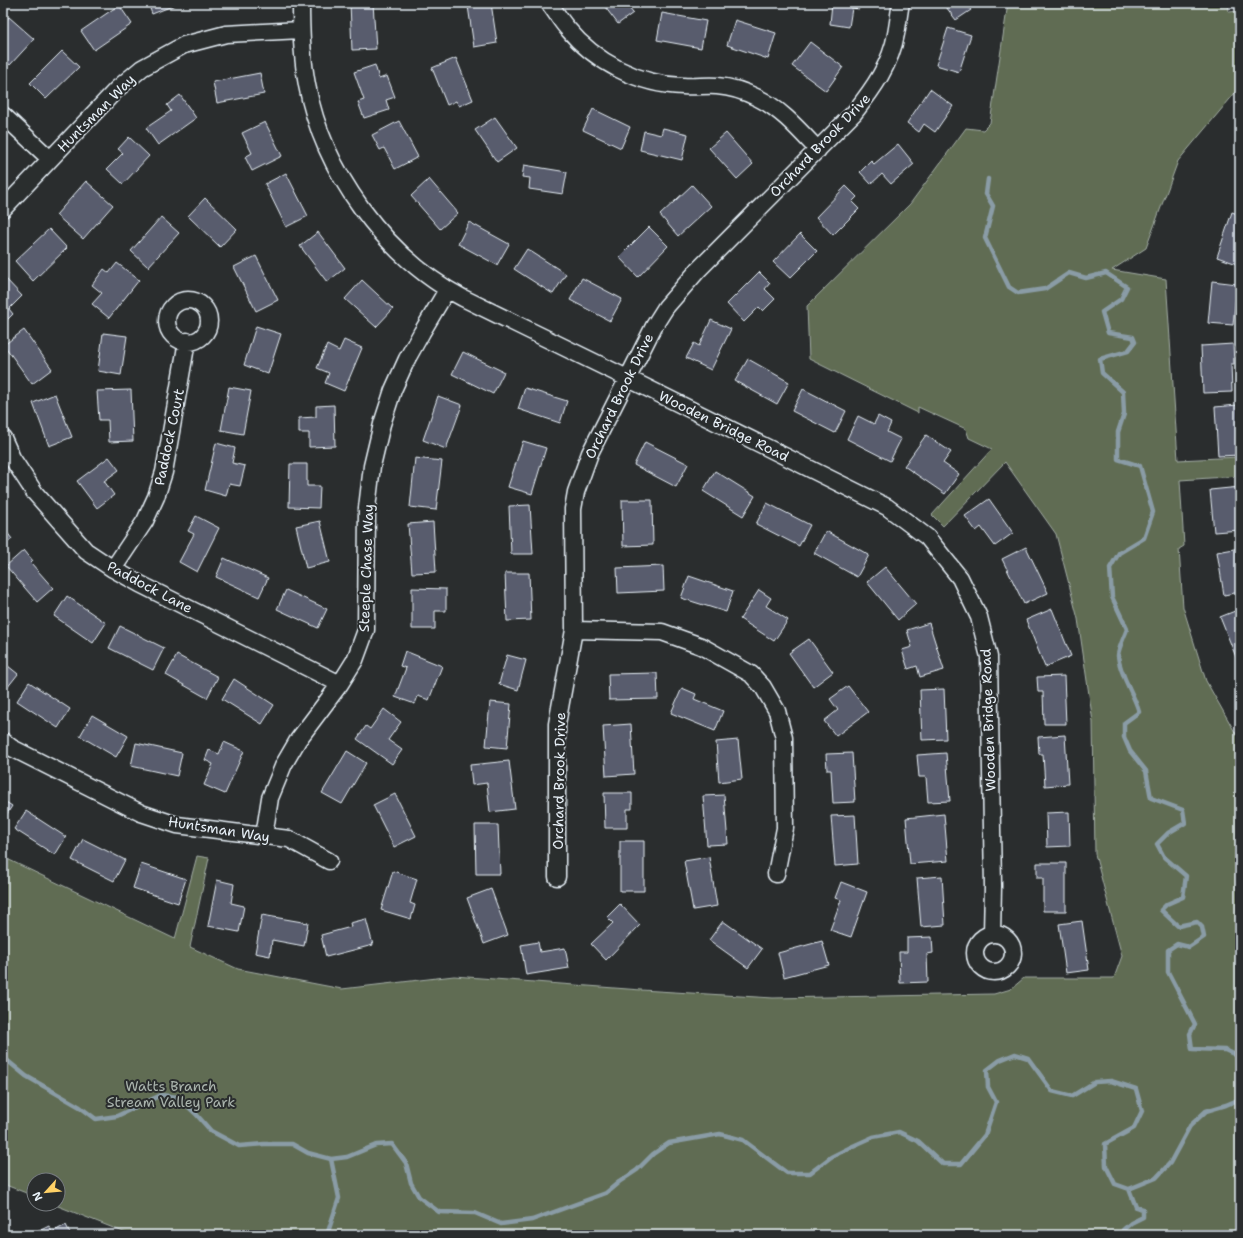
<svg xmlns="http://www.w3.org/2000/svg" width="1243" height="1238" viewBox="0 0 1243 1238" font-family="'Shantell Sans',sans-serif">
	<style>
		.green { fill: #606c53; stroke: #a4aea6 }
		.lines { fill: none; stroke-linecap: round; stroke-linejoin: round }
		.stream { stroke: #8a9ca6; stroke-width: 4.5 }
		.building { fill: #595b6d; stroke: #e8f1f8 }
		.minor-casing { stroke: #e8f1f8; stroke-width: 19 }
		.minor { stroke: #2a2d2e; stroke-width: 16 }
		.labels { text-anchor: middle; stroke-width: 4; stroke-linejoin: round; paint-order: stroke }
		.street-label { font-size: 14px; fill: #e8f1f8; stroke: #2a2d2e }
		.park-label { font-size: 14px; fill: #abb5ae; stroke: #2a2d2e }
	</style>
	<rect width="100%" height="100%" fill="#2a2d2e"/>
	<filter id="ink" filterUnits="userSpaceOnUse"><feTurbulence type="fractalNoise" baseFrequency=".025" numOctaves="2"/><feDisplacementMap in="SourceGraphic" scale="8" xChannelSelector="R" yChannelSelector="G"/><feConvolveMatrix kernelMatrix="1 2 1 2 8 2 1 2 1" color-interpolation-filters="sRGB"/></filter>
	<g filter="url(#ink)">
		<path class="green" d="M1008 3H1228L1229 12 1240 11V87L1178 161 1146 248 1112 270 1166 279 1178 460 1240 457V476L1180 480 1184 546 1179 549 1183 607 1206 681 1240 741V1235H376L362 1230 361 1235H131L53 1204H58V1180H34V1196L3 1184V857L175 939 197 856 209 858 190 947 238 969 342 989 454 976 641 990 773 998 994 994 1011 989 1024 978H1114L1122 956 1095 854 1093 722 1078 619 1056 534 1005 462 943 526 932 515 992 449 969 438 966 429 918 407V413L809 359 807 306 910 204 966 128 983 130 990 123Z"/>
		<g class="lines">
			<path class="stream" d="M988 179 986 194 993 206 985 238 1009 287 1018 293 1045 289 1069 273 1086 278 1106 273 1127 287 1121 299 1102 312 1108 333 1133 337 1135 342 1128 351 1100 359 1102 373 1123 392 1124 414 1118 432V459L1140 466 1153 512 1144 538 1119 553 1110 568 1112 597 1127 629C1125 635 1118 649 1118 656 1120 676 1134 693 1139 712L1124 723V737L1130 751 1146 771 1151 798 1183 810 1185 823 1168 833 1157 844 1164 857 1186 876 1183 897 1167 904 1161 910 1178 926 1197 922 1202 927 1204 937 1189 947 1177 944 1168 950V972L1195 1024 1190 1034 1192 1049 1225 1050 1240 1057
				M3 1057 26 1076 80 1107 96 1119 117 1116 161 1095 178 1097 196 1114 211 1131 239 1146 264 1144H292L308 1153 331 1159 347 1157 376 1145 392 1144 406 1163 411 1183 419 1197 439 1212 475 1213 501 1224 532 1220 606 1193 619 1182 637 1170 653 1154 669 1143 720 1134 743 1140 787 1173H810L831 1157 853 1146 873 1137 899 1132 918 1141 943 1164H961L985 1135 996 1102 988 1087 987 1070 1000 1060 1015 1054 1028 1058 1052 1091 1072 1096 1095 1082 1111 1081 1136 1089 1142 1111 1134 1128 1105 1144 1106 1166 1115 1184 1129 1189 1156 1178 1170 1163 1190 1126 1206 1111 1226 1105 1240 1099
				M327 1235 339 1198 331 1159
				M1124 1235 1123 1230 1131 1223 1143 1217V1209L1136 1207 1129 1189"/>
		</g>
		<path class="building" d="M148 3H180L152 14Z
			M350 3H373L376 49 352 50Z
			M491 3 497 43 474 47 468 6Z
			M602 3H635L629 8 633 13 618 24Z
			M832 3H860L859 9 852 8 849 27 830 24Z
			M943 3H973L968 6 971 10 956 20Z
			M119 5 132 24 94 50 81 31Z
			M662 13 706 21 701 48 657 40Z
			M9 17 34 39 10 65 3 59V49L7 44 3 40V24Z
			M735 20 776 33 768 59 727 45Z
			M948 28 971 35 959 72 936 65Z
			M810 42 843 67 826 91 792 66Z
			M62 51 79 67 46 99 30 83Z
			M456 58 473 100 459 106 456 101 447 105 432 68Z
			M375 65 379 79 387 76 395 97 386 100 389 110 364 118 358 102 364 100 354 72Z
			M260 73 264 94 217 103 213 82Z
			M930 89 953 106 935 132 924 124 919 132 907 123Z
			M180 95 196 118 158 145 146 128 171 111 167 105Z
			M593 109 630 127 621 148 583 130Z
			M495 117 517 148 497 162 475 130Z
			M399 121 418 157 395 169 384 148 380 150 372 135Z
			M265 122 282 156 252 171 245 157 252 153 242 133Z
			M663 128 688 134 682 160 640 150 644 131 661 135Z
			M726 133 753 164 737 179 709 148Z
			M129 137 149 156 123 184 107 169 123 153 118 149Z
			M898 144 914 164 891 184 882 174 871 184 860 172 871 161 874 164Z
			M524 165 567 172 563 194 529 189 530 178 522 177Z
			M286 173 308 216 286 227 265 184Z
			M429 179 458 213 440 229 411 196Z
			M86 181 113 205 83 239 56 215Z
			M692 185 711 206 678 236 660 215Z
			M846 186 857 197 852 202 859 209 833 235 816 217Z
			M205 198 237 229 220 247 188 216Z
			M1232 212 1240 215V265L1217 257Z
			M161 217 179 233 148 267 131 251Z
			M469 222 509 244 497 265 458 244Z
			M649 227 668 246 638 277 619 257Z
			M49 229 67 248 33 281 15 261Z
			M318 232 345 268 327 282 300 246Z
			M800 234 817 251 790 278 773 262Z
			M527 249 566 274 553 294 514 269Z
			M256 256 278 300 256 311 234 267Z
			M117 263 139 280 109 318 92 304 102 293 92 285 104 269 109 273Z
			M759 272 770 283 765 289 775 299 763 311 759 307 744 322 727 304Z
			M5 278 22 296 9 309 13 314 3 324V279Z
			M582 278 622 299 610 321 570 300Z
			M362 280 393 309 376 327 345 299Z
			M1212 281 1237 284 1233 325 1208 323Z
			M711 320 731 329 711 370 686 358 694 343 699 346Z
			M256 326 281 334 268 374 244 365Z
			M24 330 52 369 32 384 4 345Z
			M103 333 127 336 121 375 98 371Z
			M344 340 362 348 344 391 325 383 329 373 317 368 327 345 339 351Z
			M1233 344 1234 364H1231L1232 392 1203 393 1201 346Z
			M463 352 504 372 493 394 452 374Z
			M748 359 789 382 777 404 735 381Z
			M229 387 251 391 243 434 221 430Z
			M525 388 567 401 560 423 518 409Z
			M803 389 846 411 835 433 792 411Z
			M131 390 133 441 109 442 108 420H99L97 391Z
			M55 394 72 437 49 446 33 403Z
			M438 396 462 405 446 449 423 440Z
			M334 405 335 446 309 447V433H299V418L316 417V406Z
			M1238 405 1240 455 1218 456 1215 407Z
			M858 416 874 424 878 416 891 423 887 432 901 439 890 461 847 439Z
			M926 435 951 452 943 463 959 474 945 494 904 466Z
			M523 441 546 448 532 494 508 487Z
			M645 442 688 464 676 487 634 465Z
			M216 443 235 448 232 463 245 466 240 486 229 484 226 496 205 490Z
			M109 457 119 470 104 481 114 495 97 508 77 481Z
			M415 458 442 461 436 510 410 507Z
			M290 464H307V486H320L319 508 289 507Z
			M715 471 755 496 743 516 703 491Z
			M1240 487V530L1214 532 1210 490Z
			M989 499 1013 533 995 546 981 527 976 531 965 516Z
			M622 500H652L653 545 623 546Z
			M767 503 810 525 799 546 756 524Z
			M530 505 533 554H511L509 506Z
			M196 516 219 528 197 572 179 562 194 534 188 531Z
			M320 521 330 562 306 568 296 526Z
			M433 522 436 572 412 573 408 524Z
			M3 527 12 539 3 546Z
			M826 531 869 555 857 577 814 553Z
			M1026 547 1048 593 1024 604 1002 559Z
			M1240 548V592L1224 595 1217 552Z
			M24 550 33 561 31 563 53 588 37 602 6 566Z
			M224 558 268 578 259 597 216 577Z
			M663 566 664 591 618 593 617 568Z
			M885 567 916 604 898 620 867 582Z
			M505 573H529L531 620 507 621Z
			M689 576 733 591 726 612 681 598Z
			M412 588 446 589V611H435V629H412Z
			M286 590 327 609 318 628 277 609Z
			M759 590 771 598 766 606 788 620 774 641 740 619Z
			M67 596 106 623 93 643 54 616Z
			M1052 609 1071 656 1045 667 1026 620Z
			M1240 609V656L1236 657 1220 617Z
			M929 623 944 670 920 677 917 666 908 669 902 650 912 647 907 630Z
			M120 626 164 648 153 670 109 648Z
			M809 639 833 672 813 687 789 653Z
			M405 651 442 666 429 700 418 696 415 704 395 697 406 668 400 666Z
			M177 655 218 677 207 698 166 675Z
			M507 655 526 660 518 690 499 684Z
			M3 662 18 674 3 693Z
			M657 673 658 699 609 700 608 674Z
			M1064 676 1066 724H1044L1043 692H1038L1037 677Z
			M234 679 274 705 262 724 222 699Z
			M29 682 70 709 58 728 17 701Z
			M848 686 868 712 836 736 824 721 838 710 830 699Z
			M682 688 696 694 694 699 723 711 715 731 671 713Z
			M944 689 946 739 922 740 920 690Z
			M490 702 511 704 507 748 486 746Z
			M384 709 401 722 388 740 402 750 392 764 357 739 366 726 370 729Z
			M92 715 128 736 116 757 80 736Z
			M631 724 634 774 606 776 603 726Z
			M1065 735 1068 784 1045 786 1043 754H1039L1038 737Z
			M738 740 742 779 719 782 716 742Z
			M224 742 244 751 225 794 204 785 213 764 205 760 209 750 219 754Z
			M136 743 182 753 177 776 131 766Z
			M347 751 366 763 342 804 322 793Z
			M852 753 855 802 833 803 831 770H827L826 754Z
			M946 753 950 801 928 802 926 777H919L917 755Z
			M509 761 515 809 490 812 487 783 472 785 470 765Z
			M604 793H632V809H627V828H605Z
			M395 794 416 836 394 847 373 805Z
			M724 795 728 844 707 845 703 796Z
			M3 800 12 806 3 820Z
			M26 811 66 837 55 855 14 829Z
			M1069 812 1070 846 1047 847 1046 813Z
			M944 814 948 861 910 864 906 818Z
			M855 815 858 864 835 866 831 816Z
			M475 825H498L500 874H476Z
			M83 839 125 860 114 881 72 860Z
			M620 841H644V891H620Z
			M709 857 717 906 693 910 684 861Z
			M1037 863H1066V911H1043V878H1037Z
			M141 864 186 879 178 903 133 888Z
			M393 871 417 879 410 903 415 905 411 919 381 910Z
			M942 876 945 925 921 927 917 878Z
			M217 880 234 884 231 903 244 906 239 932 208 926Z
			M841 882 867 892 851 937 830 930 841 900 835 898Z
			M491 889 508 935 484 944 467 898Z
			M620 904 640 925 606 960 591 944 613 923 607 917Z
			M262 915 308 923 304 946 272 940 270 956 255 953Z
			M366 919 373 945 326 957 321 935 351 927 350 923Z
			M723 921 762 949 748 968 709 940Z
			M1082 921 1089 970 1066 973 1059 924Z
			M932 937 933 953 927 954 928 982 900 983 899 952H907V938Z
			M822 941 829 965 784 977 778 953Z
			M538 942 540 952 565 948 569 968 526 975 521 945Z
			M66 1225 71 1235H34L33 1234 49 1226 52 1232Z"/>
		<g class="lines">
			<g class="minor-casing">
				<path id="minor" d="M301 3C301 30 302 58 307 85 323 171 385 257 463 298L627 378 887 507 927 537 960 578 979 617 989 657 993 886 992 934
					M549 3C555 11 560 20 567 28 595 62 639 85 683 86 695 87 706 85 717 86 731 87 746 92 758 98 781 109 800 131 818 150
					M3 115 50 159
					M3 209 117 89 142 68 184 45 226 34 301 30
					M167 321a21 21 0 1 1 42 0a21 21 0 1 1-42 0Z
					M3 438 12 458 35 493 86 551 113 569 140 584 340 684
					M113 569 145 521 156 497 164 472 187 341
					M574 630 662 632 701 646 751 674 763 687 777 711 784 738 785 828 776 874
					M3 741 12 748 141 813 177 825 289 839 329 861
					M264 836 270 798 284 764 298 740 340 684 355 660 366 630 367 508 372 466 382 424 393 390 407 359 422 332 447 290
					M557 877V724L574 630 573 509 576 492 590 453 654 326 666 307 699 269 854 113C873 89 891 64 896 34 898 24 899 13 901 3
					M975 953a19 19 0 1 1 38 0a19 19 0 1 1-38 0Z"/>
			</g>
			<use href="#minor" class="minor"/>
		</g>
	</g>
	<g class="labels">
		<g class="street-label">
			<text transform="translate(96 113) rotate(-45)" y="5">Huntsman Way</text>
			<text transform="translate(820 145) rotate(-46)" y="5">Orchard Brook Drive</text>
			<text transform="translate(619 396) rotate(-64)" y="5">Orchard Brook Drive</text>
			<text transform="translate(724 426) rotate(26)" y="5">Wooden Bridge Road</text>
			<text transform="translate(169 437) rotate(-78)" y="5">Paddock Court</text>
			<text transform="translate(366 568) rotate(-88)" y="5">Steeple Chase Way</text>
			<text transform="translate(150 587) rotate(28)" y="5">Paddock Lane</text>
			<text transform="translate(988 720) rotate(-92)" y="5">Wooden Bridge Road</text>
			<text transform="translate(559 781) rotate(-89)" y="5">Orchard Brook Drive</text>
			<text transform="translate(219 829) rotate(9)" y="5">Huntsman Way</text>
		</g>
		<g class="park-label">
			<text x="171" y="1091">Watts Branch<tspan x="171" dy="16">Stream Valley Park</tspan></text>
		</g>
	</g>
	<rect width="1243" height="1238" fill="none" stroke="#2a2d2e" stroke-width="16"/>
	<rect x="8" y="8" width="1227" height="1222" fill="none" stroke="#e8f1f8" stroke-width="1.5" filter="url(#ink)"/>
	<g transform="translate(46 1192) rotate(243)"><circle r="19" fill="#2a2d2e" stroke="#767b7f"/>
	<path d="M0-3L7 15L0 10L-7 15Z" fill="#ffd166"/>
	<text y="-6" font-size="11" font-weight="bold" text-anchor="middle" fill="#e8f1f8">N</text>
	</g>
</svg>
